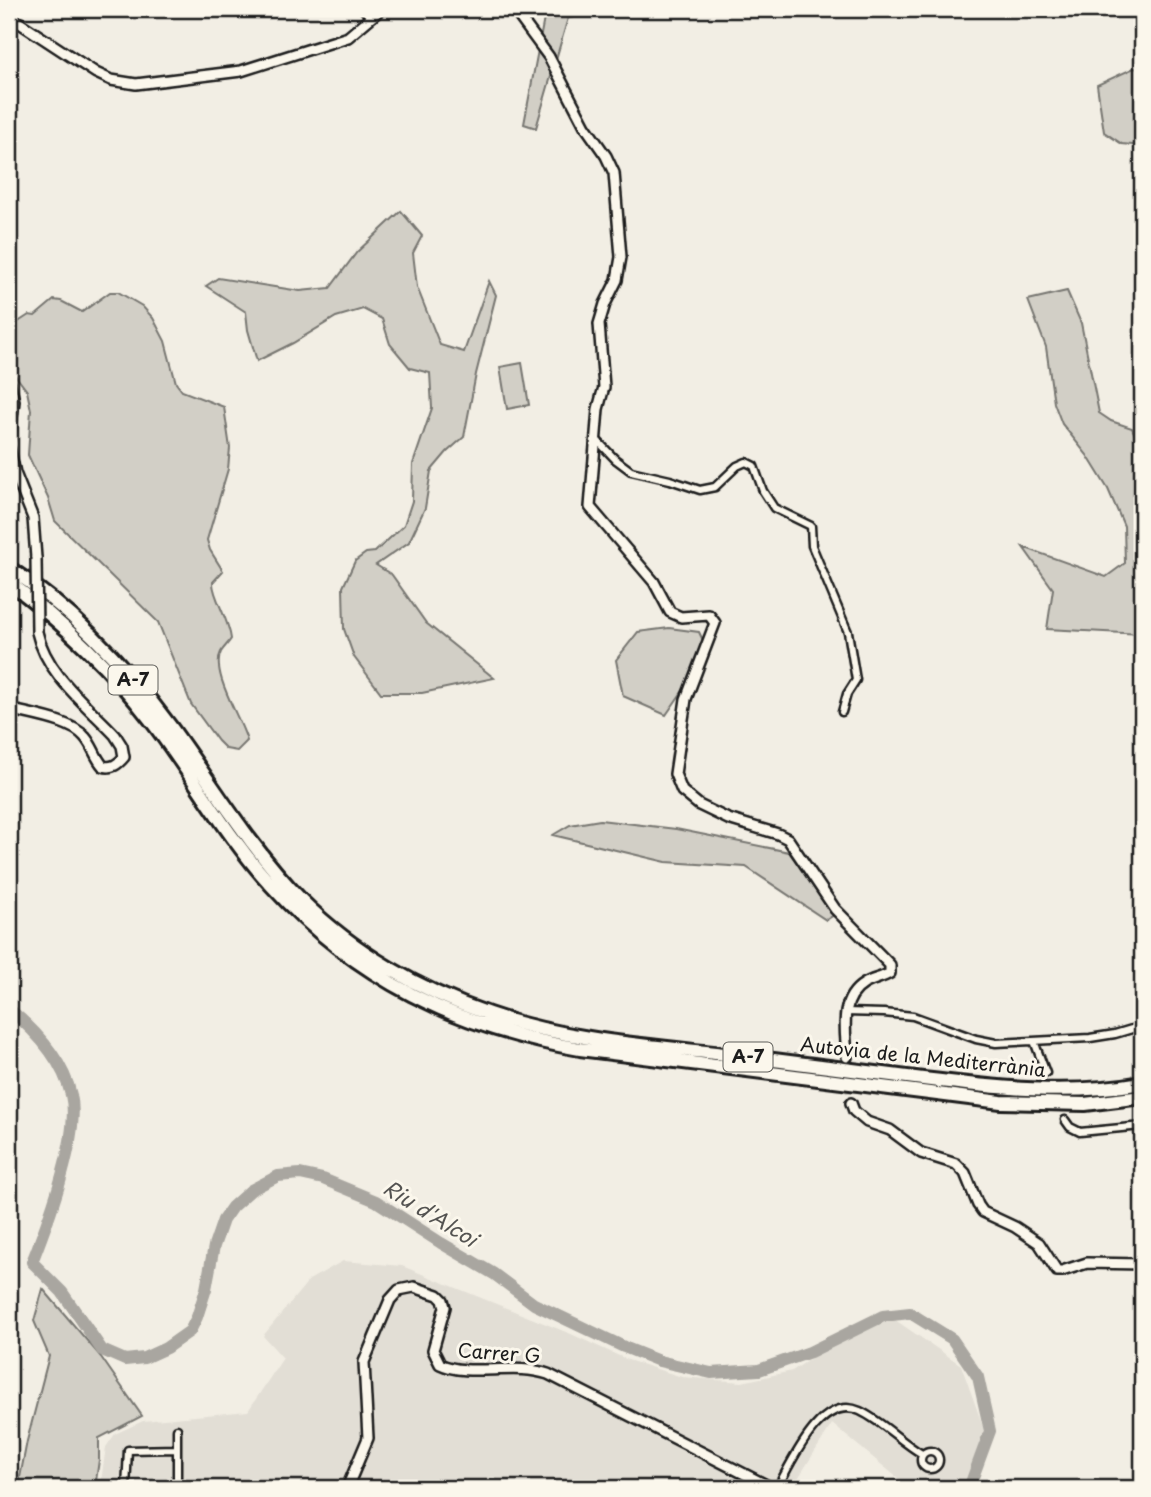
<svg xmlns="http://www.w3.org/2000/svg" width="1151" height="1497" viewBox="0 0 1151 1497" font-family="'Playpen Sans',sans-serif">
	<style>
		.built { fill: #e2ded5 }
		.green { fill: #d2cfc6; stroke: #777671; stroke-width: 2 }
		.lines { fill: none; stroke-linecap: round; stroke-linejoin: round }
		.river { stroke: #a9a6a0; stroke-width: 12 }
		.street-tunnel { stroke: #d2cec6; stroke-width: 6; stroke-dasharray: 6 3; stroke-linecap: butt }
		.secondary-tunnel { stroke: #d2cec6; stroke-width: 9; stroke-dasharray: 9 4.5; stroke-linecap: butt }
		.street-casing { stroke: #1c1c1c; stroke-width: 11 }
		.secondary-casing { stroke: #1c1c1c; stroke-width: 14 }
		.highway-casing { stroke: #1c1c1c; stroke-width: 18 }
		.street { stroke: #fbf7ec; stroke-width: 6 }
		.secondary { stroke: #fbf7ec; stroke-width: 9 }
		.highway { stroke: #fbf7ec; stroke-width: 12 }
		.secondary-bridge-casing { stroke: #1c1c1c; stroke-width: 14; stroke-linecap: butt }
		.secondary-bridge { stroke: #fbf7ec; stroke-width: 9 }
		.labels { text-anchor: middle; stroke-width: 6; stroke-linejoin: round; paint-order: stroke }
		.shield { fill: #fbf7ec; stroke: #5f5e5a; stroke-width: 2 }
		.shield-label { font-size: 18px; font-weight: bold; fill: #1c1c1c }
		.street-label { font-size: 19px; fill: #1c1c1c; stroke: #fbf7ec }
		.water-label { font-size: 21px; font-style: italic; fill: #545351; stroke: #fbf7ec }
	</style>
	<rect width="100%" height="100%" fill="#f2eee4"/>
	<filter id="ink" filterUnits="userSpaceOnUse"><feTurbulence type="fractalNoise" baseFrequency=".0143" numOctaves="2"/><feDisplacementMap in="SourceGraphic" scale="14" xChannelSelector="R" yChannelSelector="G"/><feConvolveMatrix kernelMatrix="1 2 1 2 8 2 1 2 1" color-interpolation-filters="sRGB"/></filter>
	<g filter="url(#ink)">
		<path class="built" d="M343 1261 402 1266 571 1334 628 1360 682 1377 742 1382 792 1371 882 1311 961 1365 984 1429 964 1488H910L832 1424 792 1488H100L106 1447 115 1434 143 1421 248 1411 283 1358 263 1336 309 1280Z"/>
		<path class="green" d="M551 9 616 10 568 18 536 128 524 124 545 13Z
			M1134 68 1142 70V146L1122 144 1104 132 1097 85Z
			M401 211 422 236 413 253 417 287 440 345 464 352 489 281 496 295 476 374 464 437 447 452 431 471 425 508 409 542 376 565 392 575 426 623 494 678 422 693H381L354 657 344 629 343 587 355 561 366 553 375 552 404 525 412 501 413 464 432 408 430 373 410 368 390 344 382 319 363 309 336 317 293 343 257 361 248 330 246 312 206 286 218 278 300 291 330 288 357 252Z
			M1067 291 1081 323 1099 413 1111 421 1132 428 1142 451V634L1047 629 1053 589 1023 547 1106 577 1125 563 1124 526 1108 489 1087 455 1062 424 1054 403 1046 347 1028 300Z
			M110 292H118L142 306 153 318 165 341 176 383 182 391 224 407 230 448 228 469 207 540 210 550 223 571 213 582C212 596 229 619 231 639 228 644 224 647 221 652 210 673 242 720 247 741L237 751 226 749 218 741 191 704 158 622 55 521 48 498 28 455 31 410 27 391 9 367V328L29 315 35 316 54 300 61 301 82 312Z
			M522 363 529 405 507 409 500 367Z
			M669 628 699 632 709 653 666 715 623 696 616 660 638 632Z
			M600 820 676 829 789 852 834 915 826 920 746 867 666 862 553 835 570 825Z
			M43 1289 101 1357 142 1416 99 1438V1460L95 1488H18L27 1441 49 1356 34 1321Z"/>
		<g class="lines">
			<path class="river" d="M9 1009C36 1031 63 1060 71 1095 81 1135 47 1224 32 1262L62 1292 102 1350 125 1360 144 1358 166 1348 190 1331 197 1317 206 1289 214 1246 223 1220 232 1207 251 1190 278 1176 300 1174 323 1179 376 1201 441 1243 494 1274 534 1304 624 1347 659 1361 711 1373 759 1370 810 1352 883 1316 910 1313 952 1339 978 1377 990 1431 969 1488"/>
			<path class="street-tunnel" d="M1046 1073 1053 1091"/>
			<path class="secondary-tunnel" d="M847 1057 851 1103"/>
			<g class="street-casing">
				<path id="street" d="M363 9 371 18
					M595 438 615 459 631 471 670 480 700 490 715 487 737 466 746 462 754 466 763 491 774 508 811 526 812 546 848 632 856 680 847 694 842 712
					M845 1012 884 1013 913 1016 976 1039 996 1043 1090 1038 1115 1034 1142 1026
					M1034 1041 1046 1073
					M1065 1120 1070 1127 1080 1132 1142 1126
					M921 1460a9 9 0 1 1 18 0a9 9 0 1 1-18 0Z
					M126 1488 128 1450 177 1449
					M177 1488V1429
					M777 1488C792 1462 821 1393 860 1411 883 1422 901 1442 922 1454"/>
			</g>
			<g class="secondary-casing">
				<path id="secondary" d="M509 9 518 15 549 57 585 126 606 156 614 173 621 257 617 280 605 304 599 324 604 387 598 409 590 507 654 582 670 612 681 617 709 615 715 623 686 699 675 774 682 791 699 805 728 819 778 834 788 839 835 909 890 965V973C882 978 872 979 864 984 838 1000 846 1032 847 1057
					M9 16 96 73 111 80 136 84 241 71 348 37 381 9
					M9 380 14 401 9 442
					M9 446 15 473 33 518 36 558
					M9 709C30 715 71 720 85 737 93 746 95 757 103 766 112 769 118 764 124 757L122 746 115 735C87 705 46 674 37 632
					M851 1103 854 1111 867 1122 890 1130 921 1153 956 1164 965 1173 978 1205 983 1212 1015 1227 1039 1243 1057 1271H1062L1087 1263 1142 1264
					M347 1488 368 1438 364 1362 390 1300 399 1290 414 1287 438 1295 443 1300 445 1307 433 1350 440 1364C469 1378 514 1362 548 1374L772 1488"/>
			</g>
			<g class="highway-casing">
				<path id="highway" d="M9 568C72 609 125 665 170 726 213 785 250 848 302 901 353 952 421 991 489 1014 573 1043 670 1047 758 1058 813 1065 868 1072 923 1079 997 1088 1069 1096 1142 1083
					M9 582C62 622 109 666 150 719 192 773 225 835 272 886 356 979 458 1028 580 1049L1001 1102 1085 1104 1142 1097"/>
			</g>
			<use href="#street" class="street"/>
			<use href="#secondary" class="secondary"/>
			<use href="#highway" class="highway"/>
			<g class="secondary-bridge-casing">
				<path id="secondary-bridge" d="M36 558 37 632"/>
			</g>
			<use href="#secondary-bridge" class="secondary-bridge"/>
		</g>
	</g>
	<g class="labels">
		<g class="shield">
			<rect x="108.5" y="665.5" width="49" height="29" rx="5"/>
			<rect x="723.5" y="1042.5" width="49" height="29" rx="5"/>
		</g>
		<g class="shield-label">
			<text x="133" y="686">A-7</text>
			<text x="748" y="1063">A-7</text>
		</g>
		<g class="street-label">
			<text transform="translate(923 1057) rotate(6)" y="7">Autovia de la Mediterrània</text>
			<text transform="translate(499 1353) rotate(4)" y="7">Carrer G</text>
		</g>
		<g class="water-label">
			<text transform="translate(430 1214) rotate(32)" y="7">Riu d'Alcoi</text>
		</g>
	</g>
	<rect width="1151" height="1497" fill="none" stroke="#fbf7ec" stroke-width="35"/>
	<rect x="18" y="18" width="1116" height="1462" fill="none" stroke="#1c1c1c" stroke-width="2.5" filter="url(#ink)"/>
</svg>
